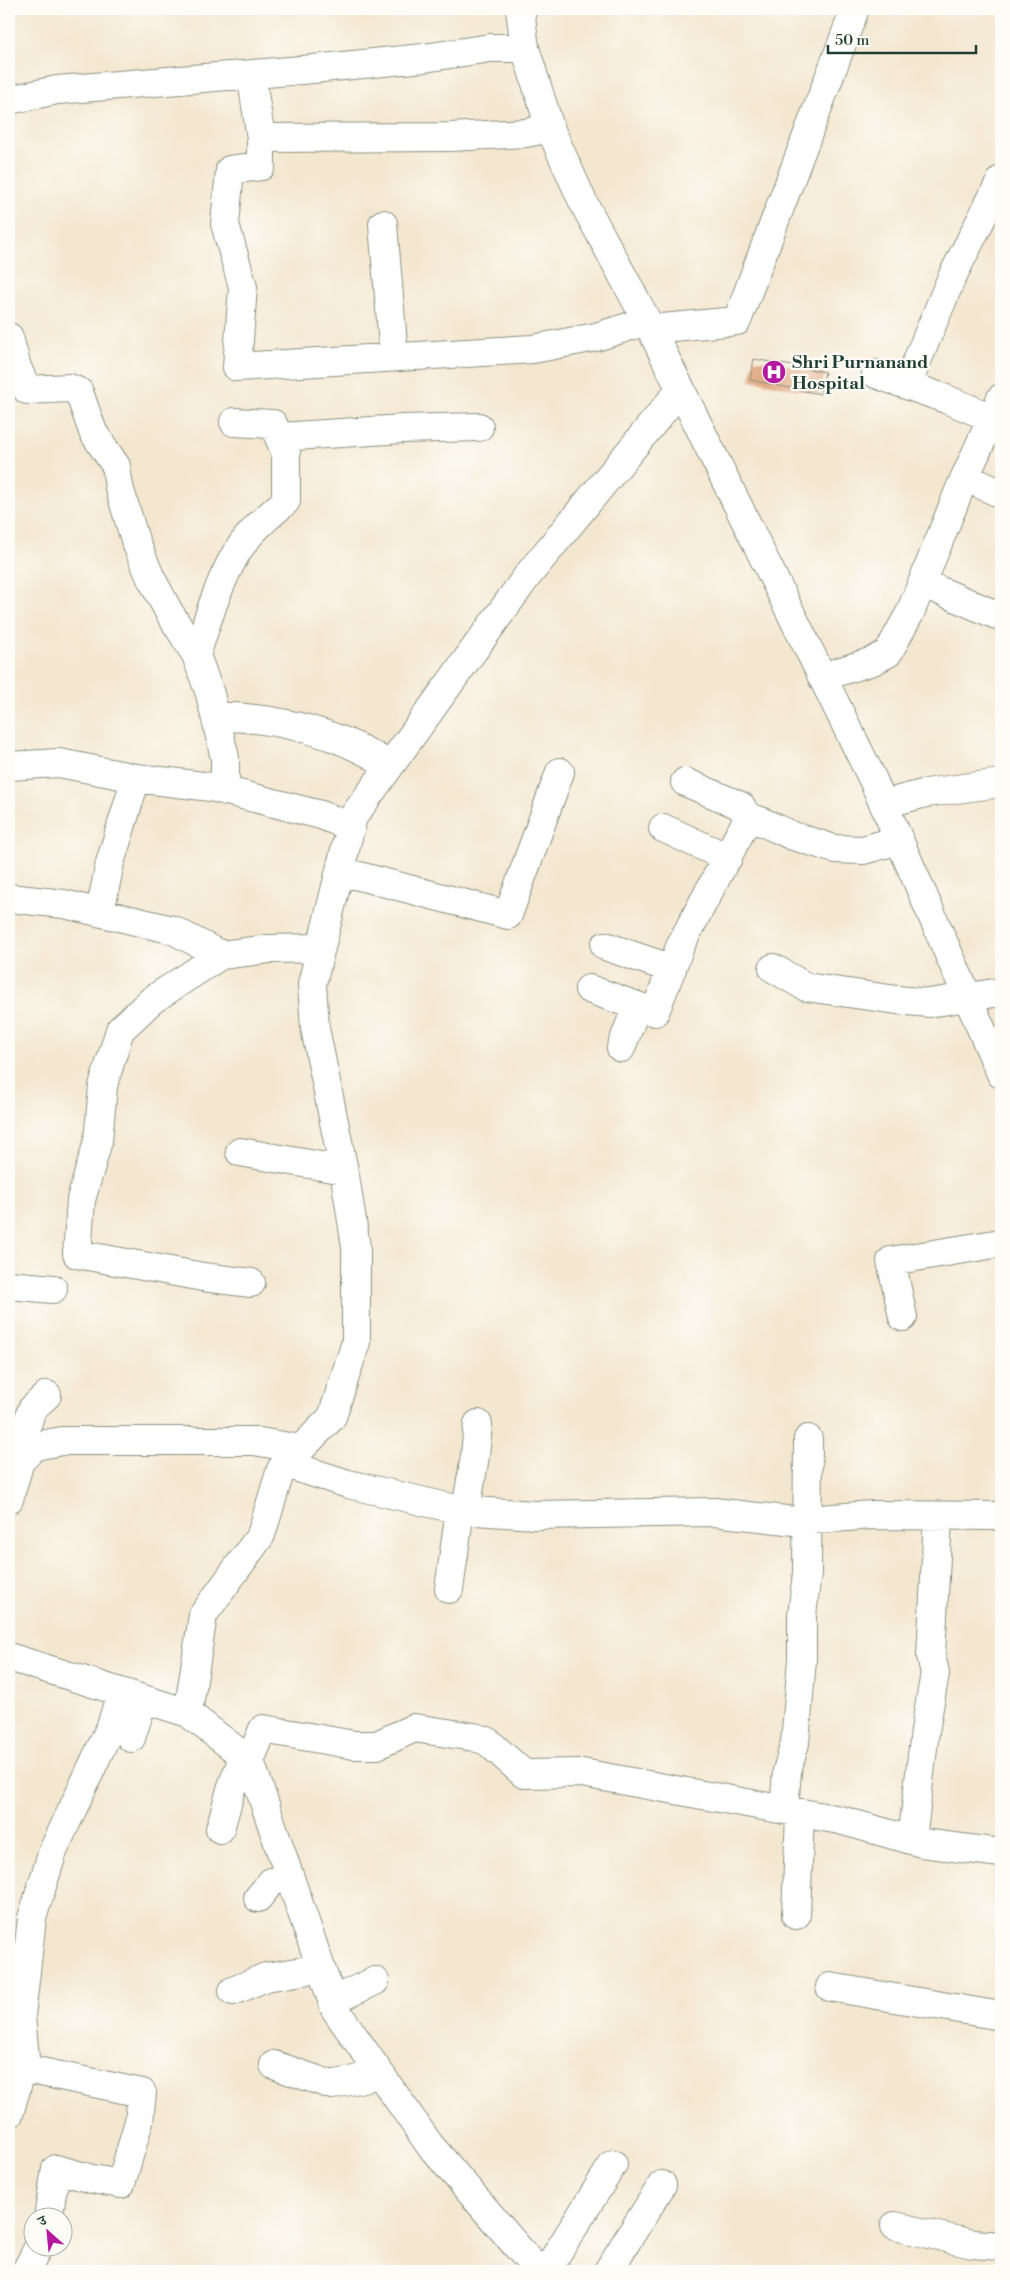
<svg xmlns="http://www.w3.org/2000/svg" width="1010" height="2280" viewBox="0 0 1010 2280" font-family="'Libre Bodoni','Noto Serif Devanagari',serif">
	<style>
		.building { fill: #db9869 }
		.lines { fill: none; stroke-linecap: round; stroke-linejoin: round }
		.minor-casing { stroke: #8a9282; stroke-width: 30 }
		.highway-casing { stroke: #8a9282; stroke-width: 30 }
		.minor { stroke: #fff; stroke-width: 28 }
		.highway { stroke: #fff; stroke-width: 28 }
		.labels { text-anchor: middle; stroke-width: 4.5; stroke-linejoin: round; paint-order: stroke }
		.poi-label { font-size: 18px; font-weight: bold; fill: #1f3d34; stroke: #fdfcf7; text-anchor: start }
	</style>
	<rect width="100%" height="100%" fill="#fdfcf7"/>
	<filter id="ink" filterUnits="userSpaceOnUse"><feTurbulence type="fractalNoise" baseFrequency=".02" numOctaves="2"/><feDisplacementMap in="SourceGraphic" scale="10" xChannelSelector="R" yChannelSelector="G"/><feConvolveMatrix kernelMatrix="1 2 1 2 8 2 1 2 1" color-interpolation-filters="sRGB"/></filter>
	<filter id="wash" filterUnits="userSpaceOnUse"><feTurbulence type="fractalNoise" baseFrequency=".0096" numOctaves="4" result="noise"/><feDisplacementMap in="SourceGraphic" scale="20" xChannelSelector="R" yChannelSelector="G"/><feGaussianBlur stdDeviation="1.12" result="paint"/><feColorMatrix in="noise" values="0 0 0 0 0 0 0 0 0 0 0 0 0 0 0 0 0 1.4 0 .05"/><feComposite in="paint" operator="in"/></filter>
	<g filter="url(#wash)">
		<rect width="100%" height="100%" fill="#f4e7d0"/>
		<g id="blocks">
			<path class="building" d="M754 359 825 372 820 394 750 380Z"/>
		</g>
	</g>
	<g filter="url(#ink)">
		<use href="#blocks" fill-opacity="0" stroke="#8a9282" stroke-width="1"/>
		<g class="lines">
			<g class="minor-casing">
				<path id="minor" d="M251 74 261 138V166L230 170 225 224 243 287 237 367 533 349 596 337 647 321
					M9 100 57 90 302 70 424 58 490 48H525
					M261 138 450 137 526 133 550 128
					M383 224 394 357
					M651 329 737 321 855 9
					M9 337 17 367 27 390 69 388 79 392 93 432 116 466 119 487 135 540 150 576 169 612 196 655 210 694 225 758V791
					M876 374 946 399 992 418
					M907 385 952 277 1001 180
					M279 437 403 429 479 427
					M965 477 1001 494
					M922 583 1001 617
					M196 655C207 622 217 587 234 557 246 535 267 517 286 501V453L273 424 234 422
					M822 677 873 661 888 653 910 613 961 486 1001 398
					M216 716C277 718 339 732 390 766
					M9 766 59 763 136 778 211 787 321 815 351 827
					M685 782 741 806 748 818
					M884 804 926 793 1001 783
					M663 828 728 858
					M340 871 508 915 560 772
					M9 898 64 904 173 930 221 955
					M100 912 110 863 136 778
					M605 946 672 969
					M773 968 806 987 897 1000 929 1003 1001 992
					M589 989 637 1006
					M621 1048 637 1006 655 1012 681 944 748 818 758 820 793 836 835 849 863 850 899 840
					M240 1152 344 1170
					M251 1283 203 1277 77 1254 81 1200 98 1141 103 1086 120 1030 152 1000 221 955 268 949 321 948
					M9 1285 53 1289
					M903 1317 891 1261 1001 1243
					M16 1459 32 1409 47 1395
					M286 1464 348 1484 460 1510 535 1515 714 1512 795 1521 872 1515 1001 1516
					M9 1499 20 1461 35 1446 62 1441H254L301 1449
					M466 1510 475 1456 478 1424
					M449 1589 460 1510
					M9 1657 188 1713 250 1761 335 2009 429 2144 538 2271
					M188 1713 203 1615 261 1535 281 1469 332 1417 356 1342V1247L345 1176 315 1028 312 984 353 817 528 575 681 389
					M131 1738 143 1700
					M250 1761 263 1729 354 1745H377L414 1728 474 1737 487 1741 524 1774 582 1773 840 1820 922 1843 1001 1853
					M784 1810 787 1771 795 1743 802 1659V1615L807 1573 808 1439
					M220 1829 232 1786 244 1756
					M912 1840 925 1731 935 1673 931 1656 938 1517
					M258 1898 271 1882 289 1876
					M796 1915 800 1814
					M830 1987 1001 2016
					M233 1991 266 1977 321 1968
					M332 2001 375 1981
					M274 2065 332 2085 380 2074
					M22 2068 142 2093 139 2121 121 2184 92 2179 56 2169 48 2218
					M9 2114 25 2058 21 2016 32 1918 53 1851 111 1726 121 1693
					M895 2226 972 2244 1001 2246
					M26 2271 38 2248
					M546 2271 613 2164
					M608 2271 662 2185"/>
			</g>
			<g class="highway-casing">
				<path id="highway" d="M520 9 525 48 550 128 583 202 647 321 873 780 1001 1074"/>
			</g>
			<use href="#minor" class="minor"/>
			<use href="#highway" class="highway"/>
		</g>
	</g>
	<defs>
		<g id="hospital-disc" transform="scale(1.25)"><circle r="9.5" fill="#b5179e" stroke="#fdfcf7"/><path d="M-5-5h3v3.5h4V-5h3V5h-3V1.5h-4V5h-3Z" fill="#fff"/></g>
	</defs>
	<g fill-rule="evenodd">
		<use href="#hospital-disc" x="774" y="372"/>
	</g>
	<g class="labels">
		<g class="poi-label">
			<text x="792" y="368">Shri Purnanand<tspan x="792" dy="21">Hospital</tspan></text>
		</g>
	</g>
	<rect width="1010" height="2280" fill="none" stroke="#fdfcf7" stroke-width="30"/>
	<g transform="translate(48 2232) rotate(333)"><circle r="24" fill="#fdfcf7" stroke="#a4b0a9"/>
	<path d="M0-4L9 19L0 12L-9 19Z" fill="#b5179e"/>
	<text y="-8" font-size="14" font-weight="bold" text-anchor="middle" fill="#1f3d34">उ</text>
	</g>
	<path d="M828 45v8h148v-8" fill="none" stroke="#1f3d34" stroke-width="2.5"/>
	<text x="835" y="45" font-size="15" fill="#1f3d34" stroke="#fdfcf7" stroke-width="4" paint-order="stroke">50 m</text>
</svg>
